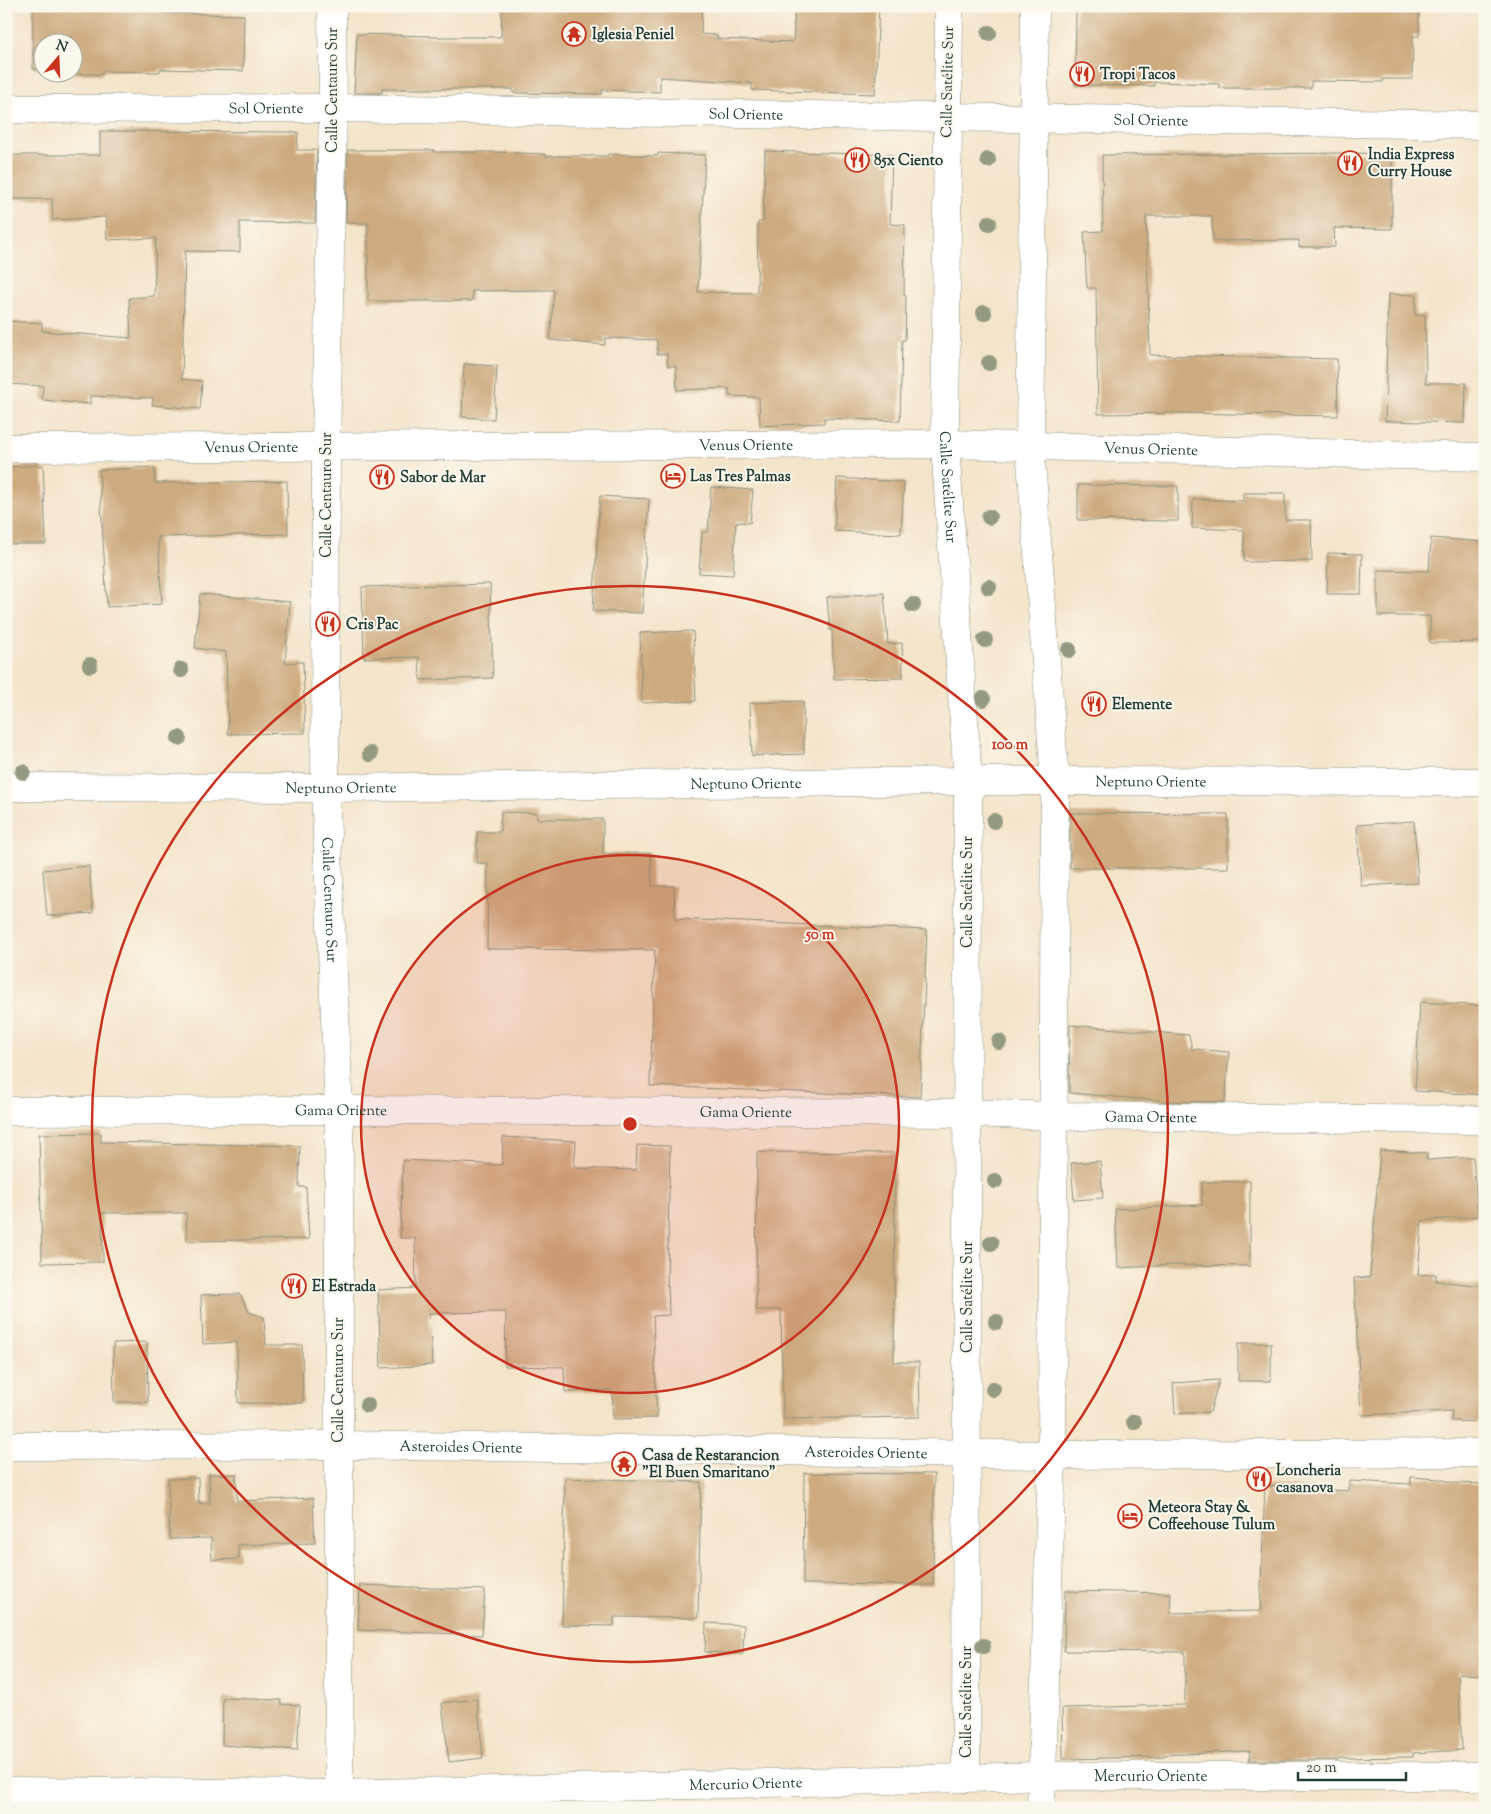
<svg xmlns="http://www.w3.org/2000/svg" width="1491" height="1814" viewBox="0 0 1491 1814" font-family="'Sorts Mill Goudy',serif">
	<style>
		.building { fill: #cdaa7f }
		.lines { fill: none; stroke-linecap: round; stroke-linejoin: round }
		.minor-casing { stroke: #8a907e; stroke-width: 29 }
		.minor { stroke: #fff; stroke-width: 28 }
		.tree { fill: #929b7f }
		.ring { fill: none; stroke: #c8321e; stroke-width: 2.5 }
		.labels { text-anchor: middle; stroke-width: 4; stroke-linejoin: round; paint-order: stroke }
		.poi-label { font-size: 15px; font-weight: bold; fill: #1f3d34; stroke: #fbf7ec; text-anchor: start }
		.street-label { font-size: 15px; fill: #1f3d34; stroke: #fbf7ec }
		.centre { fill: #c8321e; stroke: #fbf7ec; stroke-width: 2.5 }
		.ring-label { font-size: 15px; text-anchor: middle; font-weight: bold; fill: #c8321e; stroke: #fbf7ec; stroke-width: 4; stroke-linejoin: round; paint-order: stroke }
	</style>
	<rect width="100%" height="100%" fill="#fbf7ec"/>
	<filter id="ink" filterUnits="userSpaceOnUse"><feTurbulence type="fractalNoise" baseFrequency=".02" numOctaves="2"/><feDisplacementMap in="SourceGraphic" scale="10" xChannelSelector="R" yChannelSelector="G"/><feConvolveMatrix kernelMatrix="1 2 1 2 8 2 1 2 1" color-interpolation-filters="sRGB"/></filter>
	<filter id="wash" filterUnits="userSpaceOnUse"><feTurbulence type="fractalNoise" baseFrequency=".0096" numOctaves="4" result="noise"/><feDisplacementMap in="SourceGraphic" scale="20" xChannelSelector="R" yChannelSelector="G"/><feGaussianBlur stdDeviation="1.12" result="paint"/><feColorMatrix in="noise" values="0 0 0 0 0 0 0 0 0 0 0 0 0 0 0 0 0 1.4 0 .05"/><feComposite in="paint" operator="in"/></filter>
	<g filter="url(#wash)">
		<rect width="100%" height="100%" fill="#f4e4c9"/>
		<g id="blocks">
			<path class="building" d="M33 6H163V13L244 15 243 71 160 69V72L103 71V74H59V72H72V42H42V69H33Z
				M502 6H702L701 34 717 35V39L793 42 795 6H879L875 94 752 90V83L660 77V92L602 90V94L513 93V89H382V93H354L357 34 430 36V37H501Z
				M1194 6H1304L1361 9V6H1419V36H1413L1412 79H1383V82L1311 81V88H1219V84L1154 82V86L1075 85 1076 7 1194 9Z
				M100 131 298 132 297 150H317L315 223 240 222V252L185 251 182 379 202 381 200 409 152 405 153 398 90 396V404L42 400 43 386 6 384V321L42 323V331L131 338 129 298 154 296 156 238 107 240 106 217 53 220 52 199H6V155H100Z
				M348 150H434V152H492L545 154V156H608V154L658 156V153L705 155 698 292 757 293 758 222H763L765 151 892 155 890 224 905 225 904 295 906 296 905 340H902L900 421 824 418V423L760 426 759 397 729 396V388L677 390 676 366H668L667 354H657V340L605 338V345L550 340 554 290 472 291V301H368V223H346Z
				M1351 153 1392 154V229L1334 228 1335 247H1299V240L1213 241 1212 216H1146L1150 355 1337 359 1338 416 1180 413 1098 414 1096 288H1087L1084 232 1103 231 1102 155Z
				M1388 294 1416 295 1415 315H1425L1426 383H1466L1465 423 1385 421Z
				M464 364 497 366 494 419 462 417Z
				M43 465 46 544H9L7 467Z
				M154 467 155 483 287 481 288 534 158 537 162 604 107 607 99 470Z
				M837 478 904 482 901 534 834 531Z
				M1078 485 1178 486V521L1078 520Z
				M711 487 753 490 750 523 736 522 733 575 699 573 702 532H708Z
				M1243 493H1285V520H1311L1312 561 1244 562V530L1192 528 1193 499 1243 501Z
				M600 496 649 499 642 613 593 611Z
				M1431 538 1485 542V642L1430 643V616H1378V570L1429 571Z
				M1328 553 1362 554 1361 594H1327Z
				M490 584 493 678 420 680 419 657 364 658 362 587Z
				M884 593 888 644 902 643 903 678 834 679 832 630H830L827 597Z
				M200 594 290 602 285 663 303 662 305 733 228 734 226 652 195 648Z
				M693 631 696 701 642 703 640 633Z
				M803 701 804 754 752 756 750 703Z
				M501 812 537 813V819H603V854L651 853 652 886H674L675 919 927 930 920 1097 650 1086 655 950 487 949 488 863H477V832H500Z
				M1070 813 1228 814V868H1070Z
				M1414 821 1418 883 1361 886 1357 825Z
				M89 866 93 913 47 916 43 870Z
				M1420 1002 1485 1006V1095L1415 1091Z
				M1070 1025 1189 1035 1192 1049 1229 1052 1225 1102 1164 1101 1069 1093Z
				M101 1133V1142L300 1146 299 1187H306L309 1239 187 1241 186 1213H102L103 1262 42 1263 39 1134Z
				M503 1137 576 1141 574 1168 636 1170 637 1145 670 1146 667 1286 668 1285 669 1315 653 1316 657 1418 613 1419 612 1390 565 1392 564 1367 505 1366 506 1312 429 1313 432 1365 381 1368 378 1290 416 1288 415 1238H400L403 1160 502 1165Z
				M1380 1150 1427 1153 1426 1160 1473 1157 1478 1216 1422 1221 1418 1275 1436 1274V1281L1485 1286V1422L1451 1421 1452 1411 1361 1415 1354 1278 1370 1277Z
				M757 1152 895 1153 894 1362H919L920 1417 783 1419 781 1310H756Z
				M1100 1161 1103 1198 1074 1200 1071 1163Z
				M1250 1181V1266L1174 1265 1118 1268 1115 1209 1202 1205V1182Z
				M240 1294 249 1312 264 1317 266 1345H302L303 1403H238L237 1342 203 1344 201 1295Z
				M147 1342 148 1402H114L113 1343Z
				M1238 1343H1271V1381H1238Z
				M1219 1380 1210 1412 1175 1414 1173 1383Z
				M804 1473 934 1474 933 1585 803 1584Z
				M209 1474H236L237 1501 313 1498 315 1543 238 1545 239 1559 212 1560 211 1538 170 1539 168 1479 198 1478 199 1503H210Z
				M1411 1477 1439 1479 1454 1483 1485 1484V1676L1458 1673 1462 1750 1413 1753V1757L1339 1758 1338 1760H1249L1250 1751 1163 1755V1757L1063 1759 1062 1708 1185 1705V1652L1064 1651 1065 1591 1171 1593 1170 1613 1260 1611 1265 1486 1349 1491V1481L1411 1484Z
				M565 1478 701 1482 698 1618 614 1617V1626L562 1625Z
				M360 1585 485 1590 482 1635 358 1630Z
				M706 1623 744 1625 743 1654 705 1652Z
				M223 1698 281 1700V1704L300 1705 297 1750 222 1745Z
				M477 1699 483 1758 449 1762 442 1703Z"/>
		</g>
	</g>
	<g filter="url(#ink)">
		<use href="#blocks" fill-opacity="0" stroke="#8a907e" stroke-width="1"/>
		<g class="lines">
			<g class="minor-casing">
				<g id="minor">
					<path id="s1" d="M332 6 333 108 326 446 325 788 339 1110V1808"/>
					<path id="s2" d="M949 6 945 444 968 781 966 1778"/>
					<path d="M1035 6 1030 447 1055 781 1052 1455 1041 1808"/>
					<path id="s3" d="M6 109 333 108 1485 125"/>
					<path id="s4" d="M6 448 945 444 1485 457"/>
					<path id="s5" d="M6 787 325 788 968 781 1485 782"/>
					<path id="s6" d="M6 1111 339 1110 967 1113 1053 1116 1485 1120"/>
					<path id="s7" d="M6 1446 338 1445 1052 1455 1485 1453"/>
					<path id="s8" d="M6 1791 338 1794 1042 1776H1485"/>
				</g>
			</g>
			<use href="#minor" class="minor"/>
		</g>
		<g class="tree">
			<circle cx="989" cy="33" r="8"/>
			<circle cx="988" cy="160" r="8"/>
			<circle cx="989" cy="223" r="8"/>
			<circle cx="984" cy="313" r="8"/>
			<circle cx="989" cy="363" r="8"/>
			<circle cx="989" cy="517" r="8"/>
			<circle cx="989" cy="587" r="8"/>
			<circle cx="913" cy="605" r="8"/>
			<circle cx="985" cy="640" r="8"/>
			<circle cx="1069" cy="650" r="8"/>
			<circle cx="90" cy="665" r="8"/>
			<circle cx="181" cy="670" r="8"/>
			<circle cx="983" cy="699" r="8"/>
			<circle cx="179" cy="738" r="8"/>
			<circle cx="370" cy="754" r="8"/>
			<circle cx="23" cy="772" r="8"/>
			<circle cx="994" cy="821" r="8"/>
			<circle cx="999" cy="1042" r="8"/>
			<circle cx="995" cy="1181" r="8"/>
			<circle cx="991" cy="1243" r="8"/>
			<circle cx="996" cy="1322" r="8"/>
			<circle cx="993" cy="1389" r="8"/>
			<circle cx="367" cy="1405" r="8"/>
			<circle cx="1134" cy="1422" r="8"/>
			<circle cx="983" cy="1646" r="8"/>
		</g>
	</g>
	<circle cx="630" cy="1124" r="269" fill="#c8321e" fill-opacity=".12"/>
	<g class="ring">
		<circle cx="630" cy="1124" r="269"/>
		<circle cx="630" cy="1124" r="538"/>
	</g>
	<defs>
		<g id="temple-ring" transform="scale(1.25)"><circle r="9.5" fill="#fbf7ec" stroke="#c8321e" stroke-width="1.5"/><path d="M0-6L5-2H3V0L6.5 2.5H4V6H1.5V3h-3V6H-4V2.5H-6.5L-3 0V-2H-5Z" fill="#c8321e"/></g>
		<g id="restaurant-ring" transform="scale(1.25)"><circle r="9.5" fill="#fbf7ec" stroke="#c8321e" stroke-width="1.5"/><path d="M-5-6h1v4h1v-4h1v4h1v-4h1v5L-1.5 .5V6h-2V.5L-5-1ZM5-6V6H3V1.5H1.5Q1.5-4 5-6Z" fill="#c8321e"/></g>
		<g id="hotel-ring" transform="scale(1.25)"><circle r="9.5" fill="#fbf7ec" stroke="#c8321e" stroke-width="1.5"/><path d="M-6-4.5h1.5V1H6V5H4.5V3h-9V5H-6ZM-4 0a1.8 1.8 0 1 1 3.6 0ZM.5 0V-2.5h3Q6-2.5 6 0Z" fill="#c8321e"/></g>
	</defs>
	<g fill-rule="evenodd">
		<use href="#temple-ring" x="574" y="34"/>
		<use href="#restaurant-ring" x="1082" y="74"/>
		<use href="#restaurant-ring" x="857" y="160"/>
		<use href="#restaurant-ring" x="1350" y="163"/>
		<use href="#hotel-ring" x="673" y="476"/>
		<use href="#restaurant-ring" x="382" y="477"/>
		<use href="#restaurant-ring" x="328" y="624"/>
		<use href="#restaurant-ring" x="1094" y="704"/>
		<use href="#restaurant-ring" x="294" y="1286"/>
		<use href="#temple-ring" x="624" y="1464"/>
		<use href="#restaurant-ring" x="1259" y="1479"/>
		<use href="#hotel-ring" x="1130" y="1516"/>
	</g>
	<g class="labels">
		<g class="poi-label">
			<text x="592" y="39">Iglesia Peniel</text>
			<text x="1100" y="79">Tropi Tacos</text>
			<text x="1368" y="159">India Express<tspan x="1368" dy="17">Curry House</tspan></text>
			<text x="874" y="165">85x Ciento</text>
			<text x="690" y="481">Las Tres Palmas</text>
			<text x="400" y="482">Sabor de Mar</text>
			<text x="346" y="629">Cris Pac</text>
			<text x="1112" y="709">Elemente</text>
			<text x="312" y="1291">El Estrada</text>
			<text x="642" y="1460">Casa de Restarancion<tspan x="642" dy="17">"El Buen Smaritano"</tspan></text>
			<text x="1276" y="1475">Loncheria<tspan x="1276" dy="17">casanova</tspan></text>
			<text x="1148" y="1512">Meteora Stay &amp;<tspan x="1148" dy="17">Coffeehouse Tulum</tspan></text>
		</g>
		<g class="street-label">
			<text transform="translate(947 82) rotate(-89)" y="5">Calle Satélite Sur</text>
			<text transform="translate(332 90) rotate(-90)" y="5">Calle Centauro Sur</text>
			<text dy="5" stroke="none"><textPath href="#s3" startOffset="260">Sol Oriente</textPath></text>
			<text dy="5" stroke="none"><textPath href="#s3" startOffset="740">Sol Oriente</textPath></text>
			<text dy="5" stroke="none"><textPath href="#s3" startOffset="1145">Sol Oriente</textPath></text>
			<text dy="5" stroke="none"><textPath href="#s4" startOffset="740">Venus Oriente</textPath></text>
			<text dy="5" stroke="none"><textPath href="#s4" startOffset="245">Venus Oriente</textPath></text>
			<text dy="5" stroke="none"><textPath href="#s4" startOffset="1145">Venus Oriente</textPath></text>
			<text dy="5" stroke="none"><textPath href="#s2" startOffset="481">Calle Satélite Sur</textPath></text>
			<text transform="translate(326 495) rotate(-90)" y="5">Calle Centauro Sur</text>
			<text dy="5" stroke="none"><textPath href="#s5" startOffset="1145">Neptuno Oriente</textPath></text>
			<text dy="5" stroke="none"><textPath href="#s5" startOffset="740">Neptuno Oriente</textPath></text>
			<text dy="5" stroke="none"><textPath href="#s5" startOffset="335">Neptuno Oriente</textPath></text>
			<text transform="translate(967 892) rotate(-90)" y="5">Calle Satélite Sur</text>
			<text dy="5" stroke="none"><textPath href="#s1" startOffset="894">Calle Centauro Sur</textPath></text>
			<text dy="5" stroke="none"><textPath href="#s6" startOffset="335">Gama Oriente</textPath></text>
			<text dy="5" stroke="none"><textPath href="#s6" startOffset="740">Gama Oriente</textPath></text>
			<text dy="5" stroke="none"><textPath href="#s6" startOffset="1145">Gama Oriente</textPath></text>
			<text transform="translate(967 1297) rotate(-90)" y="5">Calle Satélite Sur</text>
			<text transform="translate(338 1380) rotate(-90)" y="5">Calle Centauro Sur</text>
			<text dy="5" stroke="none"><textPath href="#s7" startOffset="455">Asteroides Oriente</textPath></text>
			<text dy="5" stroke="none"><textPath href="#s7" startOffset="860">Asteroides Oriente</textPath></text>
			<text transform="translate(966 1702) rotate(-90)" y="5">Calle Satélite Sur</text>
			<text dy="5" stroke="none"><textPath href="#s8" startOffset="1145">Mercurio Oriente</textPath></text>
			<text dy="5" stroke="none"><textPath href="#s8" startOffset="740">Mercurio Oriente</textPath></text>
		</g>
	</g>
	<circle cx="630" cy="1124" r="8" class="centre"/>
	<g class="ring-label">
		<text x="1010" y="749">100 m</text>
		<text x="820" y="939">50 m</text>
	</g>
	<rect width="1491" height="1814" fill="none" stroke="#fbf7ec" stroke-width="25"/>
	<g transform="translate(58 58) rotate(19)"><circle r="24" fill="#fbf7ec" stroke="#a3ada2"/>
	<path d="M0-4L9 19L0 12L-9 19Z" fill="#c8321e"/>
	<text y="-8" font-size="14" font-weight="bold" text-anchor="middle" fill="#1f3d34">N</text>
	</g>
	<path d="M1298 1772v8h108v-8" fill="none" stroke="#1f3d34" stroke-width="2.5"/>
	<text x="1306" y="1772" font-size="15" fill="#1f3d34" stroke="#fbf7ec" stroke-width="4" paint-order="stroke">20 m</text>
</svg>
